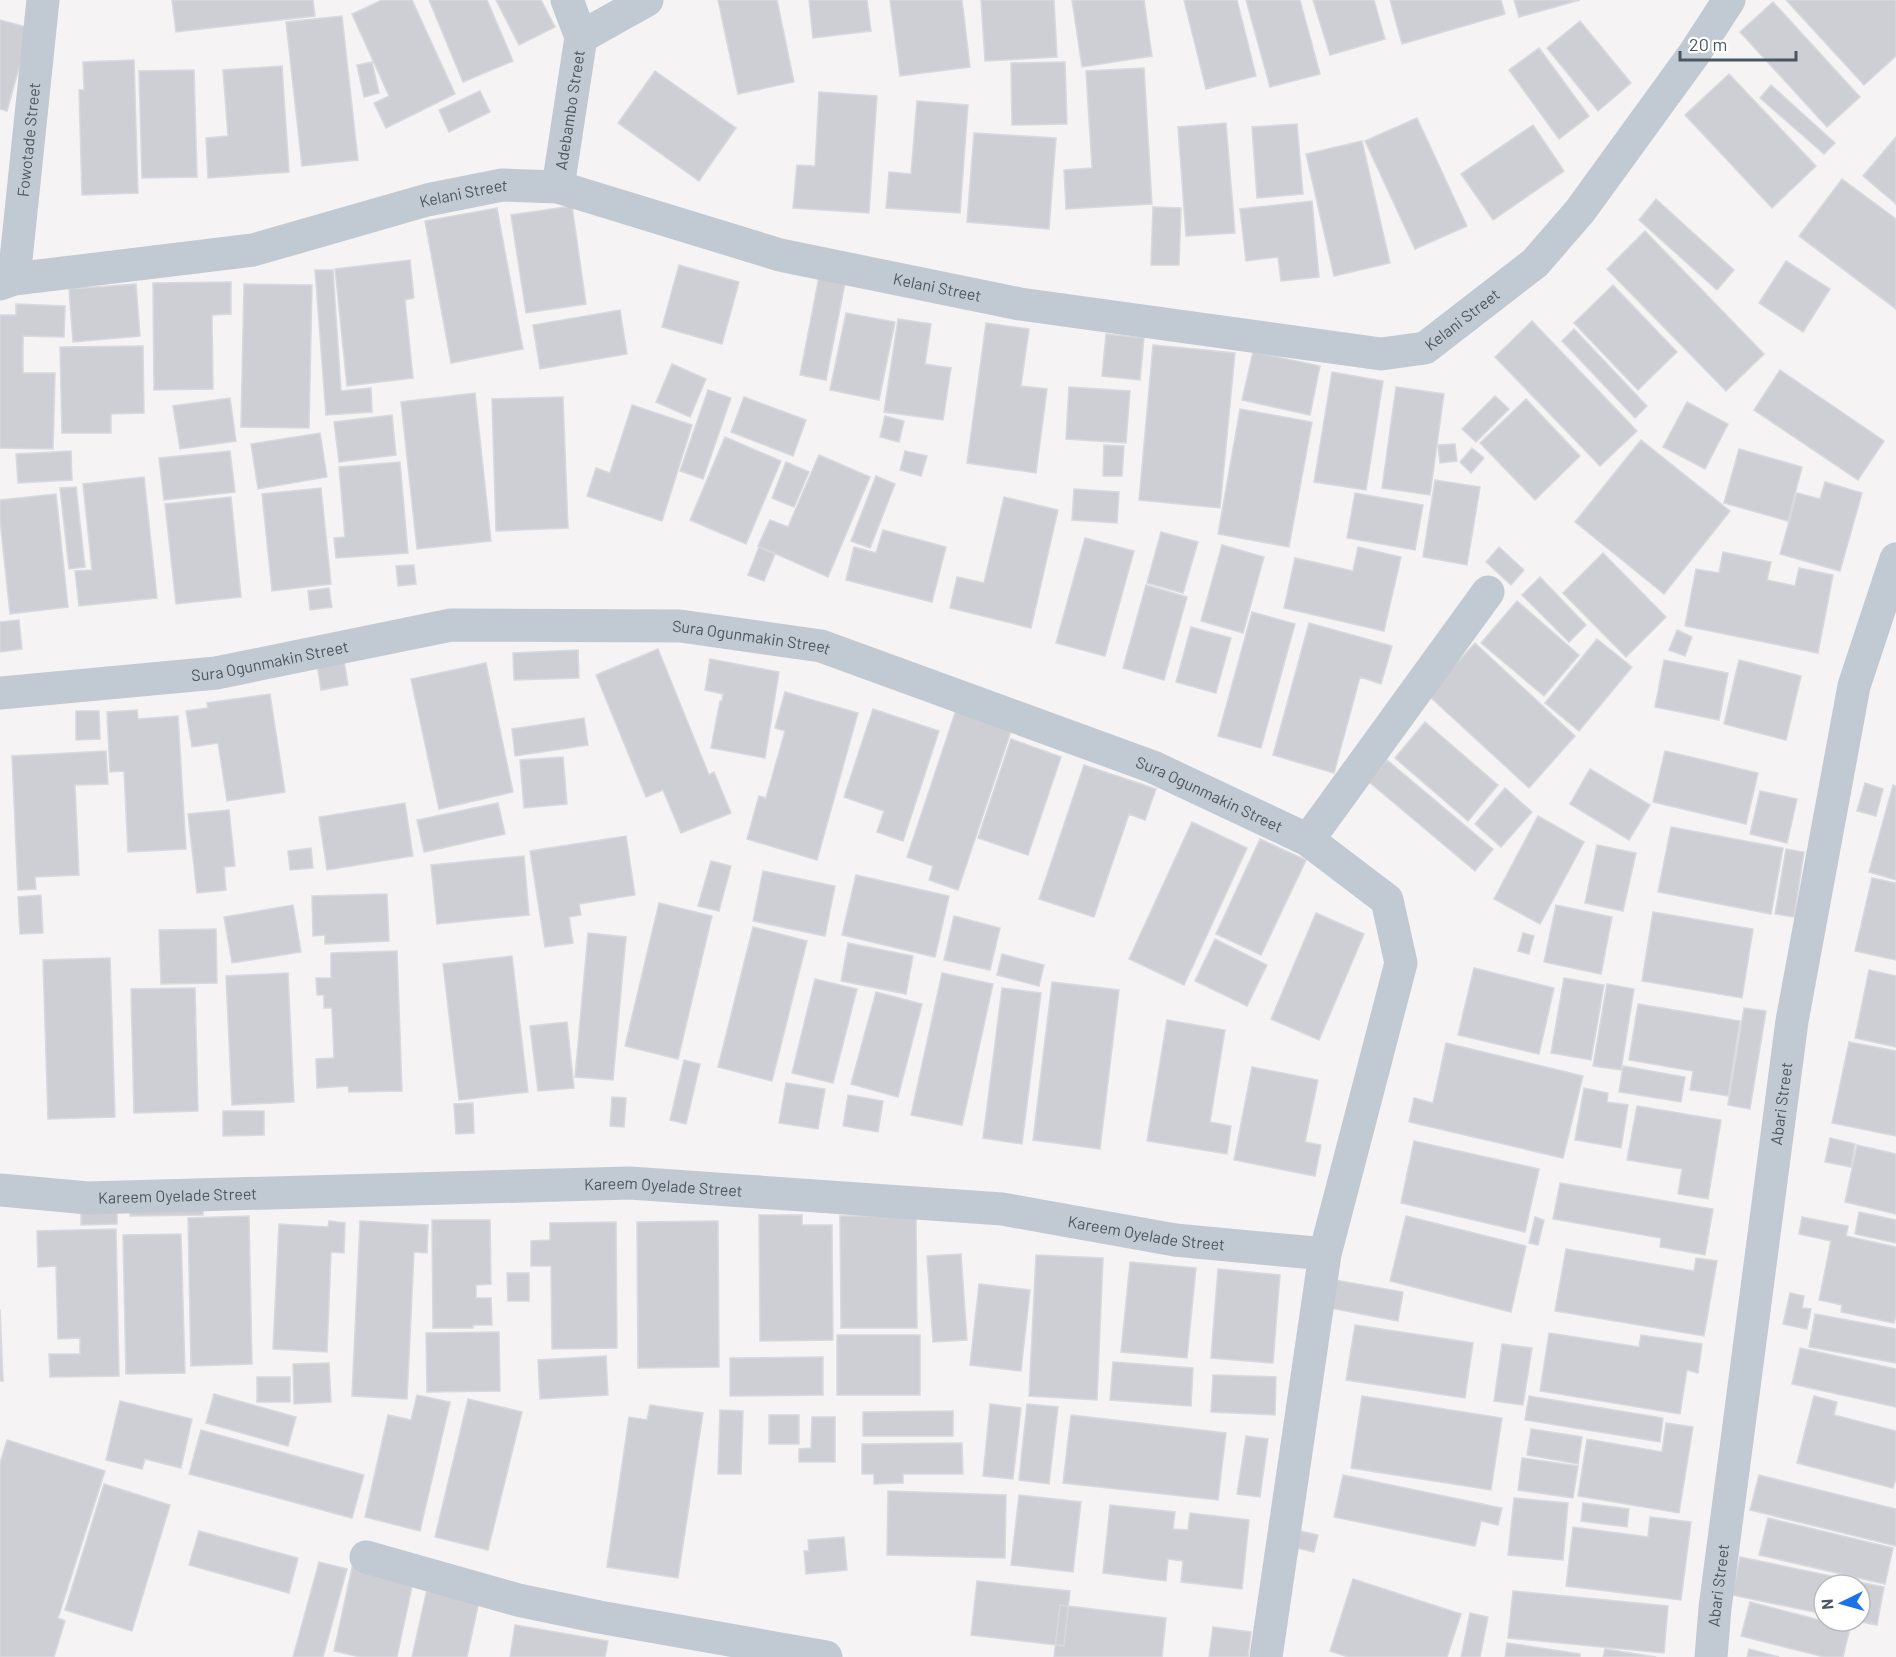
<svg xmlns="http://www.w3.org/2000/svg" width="1896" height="1657" viewBox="0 0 1896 1657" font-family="Barlow,sans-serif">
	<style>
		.building { fill: #cdcfd5; stroke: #d7d9de; stroke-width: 1.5 }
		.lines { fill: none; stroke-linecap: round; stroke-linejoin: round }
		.minor { stroke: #c1cad2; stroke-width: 33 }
		.labels { text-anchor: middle; stroke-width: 4.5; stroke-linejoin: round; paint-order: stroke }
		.street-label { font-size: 16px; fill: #4a5661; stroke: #fff }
	</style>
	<rect width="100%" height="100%" fill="#f5f3f3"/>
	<path class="building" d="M172 0H313L315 16 176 32Z
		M382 0H412L455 94 386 128 374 103 389 96 352 14Z
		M429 0H487L513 61 463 82Z
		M496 0H541L555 27 519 45Z
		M718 0H777L794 82 738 94Z
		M809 0H867L871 31 813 38Z
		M890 0H962L970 67 900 76Z
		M981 0H1054L1057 57 985 61Z
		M1072 0H1144L1152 56 1082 67Z
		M1184 0H1237L1256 76 1206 89Z
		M1246 0H1300L1320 74 1270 87Z
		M1313 0H1374L1385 39 1330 55Z
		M1390 0H1501L1505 14 1402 44Z
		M1514 0H1580L1519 17Z
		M1786 0H1896V56L1864 85Z
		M1773 2 1860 97 1827 127 1740 32Z
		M342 16 358 160 302 166 286 22Z
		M0 20 30 28 7 111 0 109Z
		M1580 21 1631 83 1598 111 1547 48Z
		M1539 48 1589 116 1559 139 1509 70Z
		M134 60 138 193 82 195 79 90H84L83 62Z
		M372 62 379 93 364 97 357 65Z
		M1065 62 1067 124 1012 125 1011 63Z
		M282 66 289 172 208 178 206 138 228 136 223 70Z
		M1144 68 1152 204 1066 209 1064 170 1092 168 1086 71Z
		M194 70 197 177 142 178 139 71Z
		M655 71 736 128 699 181 618 123Z
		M1729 74 1816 166 1772 208 1685 115Z
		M1771 85 1835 143 1824 154 1760 98Z
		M480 91 490 112 449 132 439 110Z
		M819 92 877 96 869 213 793 208 797 165 815 166Z
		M917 101 968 105 960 213 886 208 889 172 911 174Z
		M1417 118 1467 226 1415 249 1365 141Z
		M1226 123 1235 233 1186 236 1178 127Z
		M1297 124 1303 194 1257 198 1252 127Z
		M1533 125 1564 171 1493 220 1461 174Z
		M974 133 1056 138 1049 229 967 222Z
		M1896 137V204L1863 176Z
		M1362 141 1390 263 1334 276 1306 154Z
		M1842 179 1896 219V309L1799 236Z
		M1656 199 1734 270 1717 290 1639 220Z
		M1312 201 1319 277 1281 281 1278 257 1246 261 1240 209Z
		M572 206 586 304 526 313 511 215Z
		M1153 207 1181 208 1179 265H1151Z
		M497 208 523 349 451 363 425 221Z
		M1645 231 1764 354 1726 391 1607 269Z
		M410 260 414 298 405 300 413 378 347 386 335 269Z
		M1786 261 1830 289 1803 332 1759 303Z
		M679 265 739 282 722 344 662 327Z
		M315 270H333L341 391 371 388 372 412 326 415Z
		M819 277 845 283 826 380 800 375Z
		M231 282V314L212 315 213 389 154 390 153 283Z
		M136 284 140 336 73 342 69 289Z
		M244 284 312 285 309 428 241 427Z
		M1613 285 1677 352 1638 390 1574 323Z
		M16 304 65 306 64 337 23 336V373H55L53 449 0 448V315H16Z
		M620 310 627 354 540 369 533 325Z
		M846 313 895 322 879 400 830 390Z
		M898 319 931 324 925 364 951 368 943 420 884 412Z
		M1532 321 1637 431 1600 466 1495 357Z
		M986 323 1029 329 1021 386 1047 389 1036 473 967 463Z
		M1574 329 1647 406 1635 418 1562 341Z
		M1106 334 1144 338 1140 380 1102 376Z
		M1153 345 1235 353 1220 508 1139 500Z
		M143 346 144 413 111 414V433H62L60 347Z
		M1253 352 1320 366 1310 415 1242 400Z
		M672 364 706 379 690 417 656 402Z
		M1780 370 1884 441 1858 480 1754 410Z
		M1332 372 1383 381 1366 490 1314 482Z
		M1069 387 1130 391 1126 443 1066 439Z
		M1396 387 1444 394 1430 495 1382 488Z
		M708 390 731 398 703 479 680 471Z
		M475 393 491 541 417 549 401 402Z
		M1495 396 1509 409 1476 442 1462 429Z
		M563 397 568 528 496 531 492 399Z
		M744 397 806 420 793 456 731 432Z
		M230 398 236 441 180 449 173 406Z
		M1526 399 1580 456 1535 500 1480 443Z
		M1687 402 1728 424 1705 469 1663 447Z
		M632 405 692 425 662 521 587 496 596 468 610 473Z
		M1240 409 1312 422 1289 547 1218 534Z
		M392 415 396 455 339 462 334 422Z
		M885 416 904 421 899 442 880 437Z
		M320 433 327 477 258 489 251 444Z
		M725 437 781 461 746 544 690 520Z
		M1641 440 1730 511 1664 594 1575 522Z
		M1455 444 1457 461 1440 463 1438 445Z
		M1104 445 1124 446 1122 476H1103Z
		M1472 448 1484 458 1471 473 1460 462Z
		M1739 449 1802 467 1788 521 1724 503Z
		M71 451 72 480 18 483 16 454Z
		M230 451 235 492 164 500 159 458Z
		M905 451 927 456 921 476 900 470Z
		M819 455 870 477 828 577 758 546 770 520 788 527Z
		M400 462 408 553 336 558 334 538 345 537 339 467Z
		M786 462 809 472 794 507 772 498Z
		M876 476 895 484 870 548 851 541Z
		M144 477 157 598 79 606 75 571 92 570 83 484Z
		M1435 480 1480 487 1467 565 1423 557Z
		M1825 482 1862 493 1840 571 1780 554 1797 493 1820 499Z
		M76 487 85 567 69 569 60 488Z
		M321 488 331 584 272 591 262 494Z
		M1074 489 1119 492 1117 523 1072 520Z
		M1355 493 1423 505 1415 550 1347 538Z
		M56 494 68 607 10 614 0 520V500Z
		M231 497 241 597 176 604 165 504Z
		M1004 497 1058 510 1031 628 950 608 957 577 984 583Z
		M883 530 946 547 932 602 846 580 854 547 876 553Z
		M1161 532 1198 542 1183 593 1147 583Z
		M1085 538 1134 551 1105 656 1056 643Z
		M1222 545 1264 557 1243 633 1201 621Z
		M759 547 775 554 764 581 748 575Z
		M1358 547 1401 557 1384 631 1284 608 1295 558 1353 571Z
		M1499 547 1524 570 1511 585 1486 562Z
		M1723 552 1771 562 1767 580 1795 586 1799 568 1833 575 1818 653 1685 626 1696 569 1719 573Z
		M1603 553 1666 617 1626 657 1563 593Z
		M414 565 416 584 398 586 396 566Z
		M1540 577 1586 625 1569 642 1522 595Z
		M1146 585 1187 597 1164 680 1123 668Z
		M329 588 332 607 310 610 308 591Z
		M1517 601 1579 655 1544 696 1481 643Z
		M1252 612 1295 624 1261 748 1218 736Z
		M19 620 22 649 0 652V622Z
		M1309 623 1392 646 1381 684 1360 677 1334 773 1273 755Z
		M1191 627 1231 638 1216 693 1176 682Z
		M1677 630 1692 637 1685 656 1669 650Z
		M1597 639 1632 667 1579 731 1545 703Z
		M1475 643 1575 736 1529 788 1428 695Z
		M658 649 709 775 714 772 731 813 681 833 663 790 646 797 596 675Z
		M578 650 579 678 514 680 513 653Z
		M710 659 779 672 765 758 711 748 720 701H722L723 694 705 690Z
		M344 660 348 685 321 690 317 664Z
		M1664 660 1728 673 1719 720 1655 707Z
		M1739 660 1801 676 1786 740 1724 724Z
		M486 663 513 792 439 809 411 679Z
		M785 692 858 713 817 860 747 839 759 796 766 798 785 731 775 728Z
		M270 694 285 792 227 801 218 743 192 747 186 711 208 708 207 703Z
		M873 709 939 731 903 841 877 832 884 811 844 797Z
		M137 710 138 719 178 716 186 849 128 852 124 771 110 772 107 712Z
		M956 710 1012 728 958 890 929 880 933 866 907 857Z
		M76 711H99L100 739 76 740Z
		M584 718 588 745 515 756 512 729Z
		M1425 722 1498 785 1468 821 1395 758Z
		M1011 739 1061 757 1028 855 978 838Z
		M106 751 108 784 75 785 79 875 35 877 36 889 18 890 12 756Z
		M1665 751 1758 773 1746 824 1653 802Z
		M563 757 567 804 524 808 520 760Z
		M1387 760 1493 849 1475 871 1369 782Z
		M1084 765 1156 789 1145 820 1129 814 1094 917 1039 899Z
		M1590 769 1650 805 1629 840 1570 804Z
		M1865 783 1883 789 1876 816 1857 811Z
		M1893 785 1896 786V880L1869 872Z
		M1505 788 1532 812 1501 847 1475 824Z
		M1760 791 1797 799 1787 843 1750 834Z
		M405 803 413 856 327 870 319 817Z
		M498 803 505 834 424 852 417 820Z
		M229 810 235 866 224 867 226 890 197 893 188 814Z
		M1538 816 1584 842 1540 924 1494 899Z
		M1192 822 1247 848 1184 985 1129 959Z
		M1671 827 1783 848 1771 914 1658 892Z
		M626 836 635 895 579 904 581 915 569 917 573 943 545 947 530 851Z
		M1260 839 1306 860 1261 955 1216 934Z
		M1597 845 1636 853 1623 911 1585 903Z
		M311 848 313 868 290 870 288 851Z
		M1786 849 1804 852 1794 917 1775 914Z
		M524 856 529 915 437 924 431 865Z
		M711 861 731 866 719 911 698 906Z
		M763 871 835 886 825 936 753 921Z
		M856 875 949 896 935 957 842 935Z
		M1872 878 1896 883V960L1855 951Z
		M387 894 389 941 325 944V935L313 936 312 896Z
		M41 895 43 933 20 934 18 897Z
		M659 903 712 916 678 1059 625 1046Z
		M293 905 301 952 232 963 224 917Z
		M1556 905 1612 917 1601 974 1544 962Z
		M1653 912 1753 929 1742 998 1642 981Z
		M1316 913 1364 934 1319 1040 1271 1019Z
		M954 916 1000 928 990 970 944 960Z
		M753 927 807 941 772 1081 718 1067Z
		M216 929 217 983 161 984 159 930Z
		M588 933 626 937 613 1080 575 1077Z
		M1523 933 1534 936 1529 954 1518 951Z
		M1215 939 1267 965 1247 1006 1195 981Z
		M848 943 913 956 906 994 841 981Z
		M397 951 402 1091 349 1092 348 1086 317 1088 316 1059 334 1058 332 1008H324V995H317L316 978H331V953Z
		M1002 954 1044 965 1039 986 997 975Z
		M512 956 528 1092 459 1100 443 964Z
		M110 958 115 1117 48 1119 43 960Z
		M1474 968 1554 988 1539 1054 1458 1035Z
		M1869 970 1896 976V1047L1855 1038Z
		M288 973 294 1102 232 1105 226 976Z
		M942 973 993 984 962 1125 911 1115Z
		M1564 978 1604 985 1591 1060 1551 1053Z
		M815 979 857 989 833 1083 792 1073Z
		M1052 982 1119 990 1100 1149 1033 1140Z
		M1607 984 1634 989 1621 1070 1593 1066Z
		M195 988 198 1111 134 1113 131 989Z
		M1002 988 1041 993 1022 1144 983 1138Z
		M876 992 922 1004 898 1097 851 1084Z
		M1638 1004 1740 1021 1728 1096 1690 1090 1693 1071 1629 1060Z
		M1744 1008 1766 1011 1750 1109 1728 1105Z
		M1167 1020 1225 1030 1210 1122 1231 1126 1227 1154 1147 1141Z
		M567 1022 574 1088 538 1091 530 1026Z
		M1849 1042 1896 1051V1136L1832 1123Z
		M1446 1043 1583 1076 1563 1158 1409 1122 1414 1098 1433 1103Z
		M684 1060 700 1064 686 1124 670 1120Z
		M1623 1066 1685 1077 1681 1102 1619 1092Z
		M1252 1067 1318 1080 1305 1142 1321 1145 1315 1176 1234 1160Z
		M786 1083 825 1089 818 1129 779 1123Z
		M1584 1088 1608 1093 1607 1102 1628 1105 1621 1148 1575 1140Z
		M848 1095 883 1101 878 1132 843 1126Z
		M612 1097 626 1098 624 1127 610 1126Z
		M473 1103 474 1133 456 1134 454 1104Z
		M1637 1106 1721 1120 1708 1199 1678 1194 1682 1169 1627 1160Z
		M223 1111H264V1135L223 1136Z
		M1830 1138 1855 1144 1851 1167 1825 1162Z
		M1414 1141 1539 1169 1525 1232 1401 1203Z
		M1857 1145 1896 1154V1214L1845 1202Z
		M1560 1183 1713 1209 1705 1255 1660 1247 1661 1238 1553 1219Z
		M203 1196V1215L130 1216 129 1197Z
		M117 1198V1224L81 1225V1199Z
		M1859 1212 1896 1220V1243L1855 1234Z
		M759 1215H802V1225H832L833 1340 760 1341Z
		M249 1216 252 1364 191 1366 188 1218Z
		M840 1216H916L917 1328H841Z
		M1406 1216 1526 1246 1511 1312 1390 1281Z
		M1535 1217 1544 1220 1538 1245 1529 1243Z
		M1802 1217 1848 1226 1846 1236 1896 1247V1316L1894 1323 1841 1312 1842 1305 1819 1300 1831 1241 1799 1234Z
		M432 1220H490L491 1284 476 1285V1298H491L492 1325H473V1328H433Z
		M329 1221 345 1223 344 1253 331 1252 327 1352 273 1349 279 1224 328 1227Z
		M360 1221 428 1225 427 1253 414 1252 407 1399 352 1396Z
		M718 1221 719 1367 638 1368 637 1222Z
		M616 1222 617 1348 552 1349 551 1266H531V1241L550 1240V1223Z
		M116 1229 119 1376 50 1377 49 1354H80V1338L58 1339 56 1266 38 1267 37 1231Z
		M181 1234 185 1373 126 1374 123 1235Z
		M1566 1249 1694 1271 1696 1258 1717 1261 1704 1336 1555 1311Z
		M961 1254 967 1340 933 1342 927 1256Z
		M1036 1255 1103 1258 1097 1400 1029 1396Z
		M1130 1262 1196 1268 1187 1358 1121 1352Z
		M1218 1269 1280 1275 1273 1363 1211 1358Z
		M507 1273H529V1301H508Z
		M1335 1280 1403 1292 1398 1321 1330 1308Z
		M979 1284 1030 1290 1021 1371 970 1365Z
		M1790 1293 1804 1296 1802 1308 1811 1309 1807 1329 1783 1324Z
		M0 1309 3 1381H0Z
		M1815 1314 1896 1329V1363L1809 1347Z
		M1355 1325 1473 1343 1465 1398 1346 1380Z
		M499 1332 500 1391 427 1392 426 1333Z
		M1549 1333 1639 1347 1641 1335 1702 1344 1698 1373 1687 1370 1680 1414 1540 1391Z
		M837 1335H920V1395H837Z
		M1502 1344 1532 1348 1523 1405 1494 1401Z
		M1800 1348 1896 1369V1407L1792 1384Z
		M606 1356 608 1395 540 1399 538 1360Z
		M823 1357V1395L730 1396V1358Z
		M1113 1362 1193 1368 1191 1406 1110 1400Z
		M329 1363 331 1402 294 1404 293 1364Z
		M1213 1375 1276 1377 1275 1415 1211 1412Z
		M257 1377H290V1402H257Z
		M214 1394 296 1417 288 1446 206 1423Z
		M417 1395 450 1402 420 1531 365 1517 388 1415 411 1420Z
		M1362 1396 1502 1418 1491 1490 1351 1468Z
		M1529 1396 1663 1418 1660 1442 1525 1420Z
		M1814 1396 1837 1402 1834 1415 1896 1431V1478L1893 1488 1797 1463Z
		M468 1399 522 1412 488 1550 435 1537Z
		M120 1401 192 1419 181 1468 145 1459 142 1469 106 1460Z
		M990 1404 1021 1408 1013 1479 983 1476Z
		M1027 1404 1058 1407 1049 1484 1019 1480Z
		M650 1405 703 1413 678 1578 607 1567 629 1417 647 1420Z
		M720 1410 743 1411 741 1474H718Z
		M953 1411V1436H863V1412Z
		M769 1415H799V1444H769Z
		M1071 1415 1226 1433 1218 1500 1063 1483Z
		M812 1417H835V1462H799V1449L811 1448Z
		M1666 1423 1693 1427 1679 1513 1578 1496 1587 1439 1662 1452Z
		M1531 1429 1582 1437 1578 1464 1527 1455Z
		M201 1430 364 1475 352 1518 189 1474Z
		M1246 1436 1268 1439 1260 1497 1237 1494Z
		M7 1440 105 1471 58 1618 65 1621 54 1657H0V1463Z
		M962 1443 963 1474H903V1483L874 1484V1474H862V1444Z
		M1522 1458 1578 1466 1573 1498 1518 1490Z
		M1343 1475 1502 1508 1498 1525 1481 1521 1475 1546 1334 1517Z
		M1759 1475 1896 1509V1546L1750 1510Z
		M104 1484 170 1505 132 1631 65 1610Z
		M888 1491 1006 1495 1005 1558 887 1555Z
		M1019 1495 1081 1502 1073 1572 1011 1565Z
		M1514 1498 1568 1503 1563 1560 1508 1555Z
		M1583 1503 1629 1509 1627 1527 1581 1521Z
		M1110 1505 1175 1512 1173 1529 1188 1530 1190 1513 1249 1520 1242 1589 1181 1582 1183 1561 1168 1559 1166 1581 1103 1573Z
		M1650 1517 1691 1522 1681 1600 1566 1586 1573 1527 1648 1537Z
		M1768 1518 1893 1548 1885 1584 1759 1555Z
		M1292 1529 1318 1535 1314 1552 1288 1546Z
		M199 1531 298 1558 289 1593 189 1565Z
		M844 1537 847 1570 806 1574 804 1551H809L808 1540Z
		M1740 1557 1884 1587 1877 1625 1856 1621H1860V1585H1824V1614L1732 1595Z
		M319 1562 347 1569 323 1657H293Z
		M353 1563 414 1577 397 1657H360L334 1651Z
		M1353 1579 1461 1614 1447 1657H1348L1330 1651Z
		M429 1580 481 1592 467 1657H412Z
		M977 1581 1070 1591 1064 1646 971 1635Z
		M1513 1591 1668 1606 1664 1653 1508 1638Z
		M1750 1602 1850 1628 1843 1657H1824L1741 1636Z
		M1060 1605 1166 1618 1162 1657H1054Z
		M1470 1613 1488 1617 1480 1657H1461Z
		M515 1625 608 1641 605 1657H510Z
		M1213 1627 1251 1632 1248 1657H1209Z
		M1507 1643 1580 1654V1657H1505Z
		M1605 1649 1656 1657H1603Z
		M1749 1649 1779 1657H1747Z"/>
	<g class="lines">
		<g class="minor">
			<path d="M567 0 581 37"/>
			<path id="s1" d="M558 187 581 37 647 0"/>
			<path id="s2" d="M14 279 43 0"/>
			<path id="s3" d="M0 284 14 279 253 250 427 200 502 185 558 187 780 255 1020 304 1381 354 1425 348 1535 263 1580 211 1694 54 1729 0"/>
			<path id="s4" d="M0 693 216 673 451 625 680 626 821 646 1153 767 1308 840 1387 900 1401 963 1325 1254 1266 1657"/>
			<path d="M1308 840 1488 592"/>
			<path id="s5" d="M0 1190 88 1198 630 1183 1002 1209 1175 1240 1325 1254"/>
			<path d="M366 1557 518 1600 599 1617 826 1657"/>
			<path id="s6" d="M1711 1657 1715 1608 1792 1021 1854 686 1896 559"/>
		</g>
	</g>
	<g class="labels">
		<g class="street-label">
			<text dy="6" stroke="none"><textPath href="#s1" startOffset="78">Adebambo Street</textPath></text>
			<text dy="6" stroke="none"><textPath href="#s2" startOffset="140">Fowotade Street</textPath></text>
			<text dy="6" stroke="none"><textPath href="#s3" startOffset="474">Kelani Street</textPath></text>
			<text dy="6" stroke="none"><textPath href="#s3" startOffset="962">Kelani Street</textPath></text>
			<text dy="6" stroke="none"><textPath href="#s3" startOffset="1502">Kelani Street</textPath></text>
			<text dy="6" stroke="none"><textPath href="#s4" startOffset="758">Sura Ogunmakin Street</textPath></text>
			<text dy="6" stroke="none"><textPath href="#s4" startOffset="272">Sura Ogunmakin Street</textPath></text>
			<text dy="6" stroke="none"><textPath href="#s4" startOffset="1244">Sura Ogunmakin Street</textPath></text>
			<text dy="6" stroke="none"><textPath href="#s6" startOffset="558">Abari Street</textPath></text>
			<text dy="6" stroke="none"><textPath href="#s5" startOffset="664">Kareem Oyelade Street</textPath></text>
			<text dy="6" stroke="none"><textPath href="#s5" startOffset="178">Kareem Oyelade Street</textPath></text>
			<text dy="6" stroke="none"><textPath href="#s5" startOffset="1150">Kareem Oyelade Street</textPath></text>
			<text dy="6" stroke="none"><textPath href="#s6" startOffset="72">Abari Street</textPath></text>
		</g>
	</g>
	<g transform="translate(1842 1603) rotate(265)"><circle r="28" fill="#ffffff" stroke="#b7bbc0" stroke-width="1.5"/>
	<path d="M0-4.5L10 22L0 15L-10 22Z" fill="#1a73e8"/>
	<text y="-9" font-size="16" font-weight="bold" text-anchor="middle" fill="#4a5661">N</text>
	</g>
	<path d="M1680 51v9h116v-9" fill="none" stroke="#4a5661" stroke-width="3"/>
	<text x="1689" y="51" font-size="18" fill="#4a5661" stroke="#ffffff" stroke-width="4.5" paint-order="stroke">20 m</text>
</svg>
